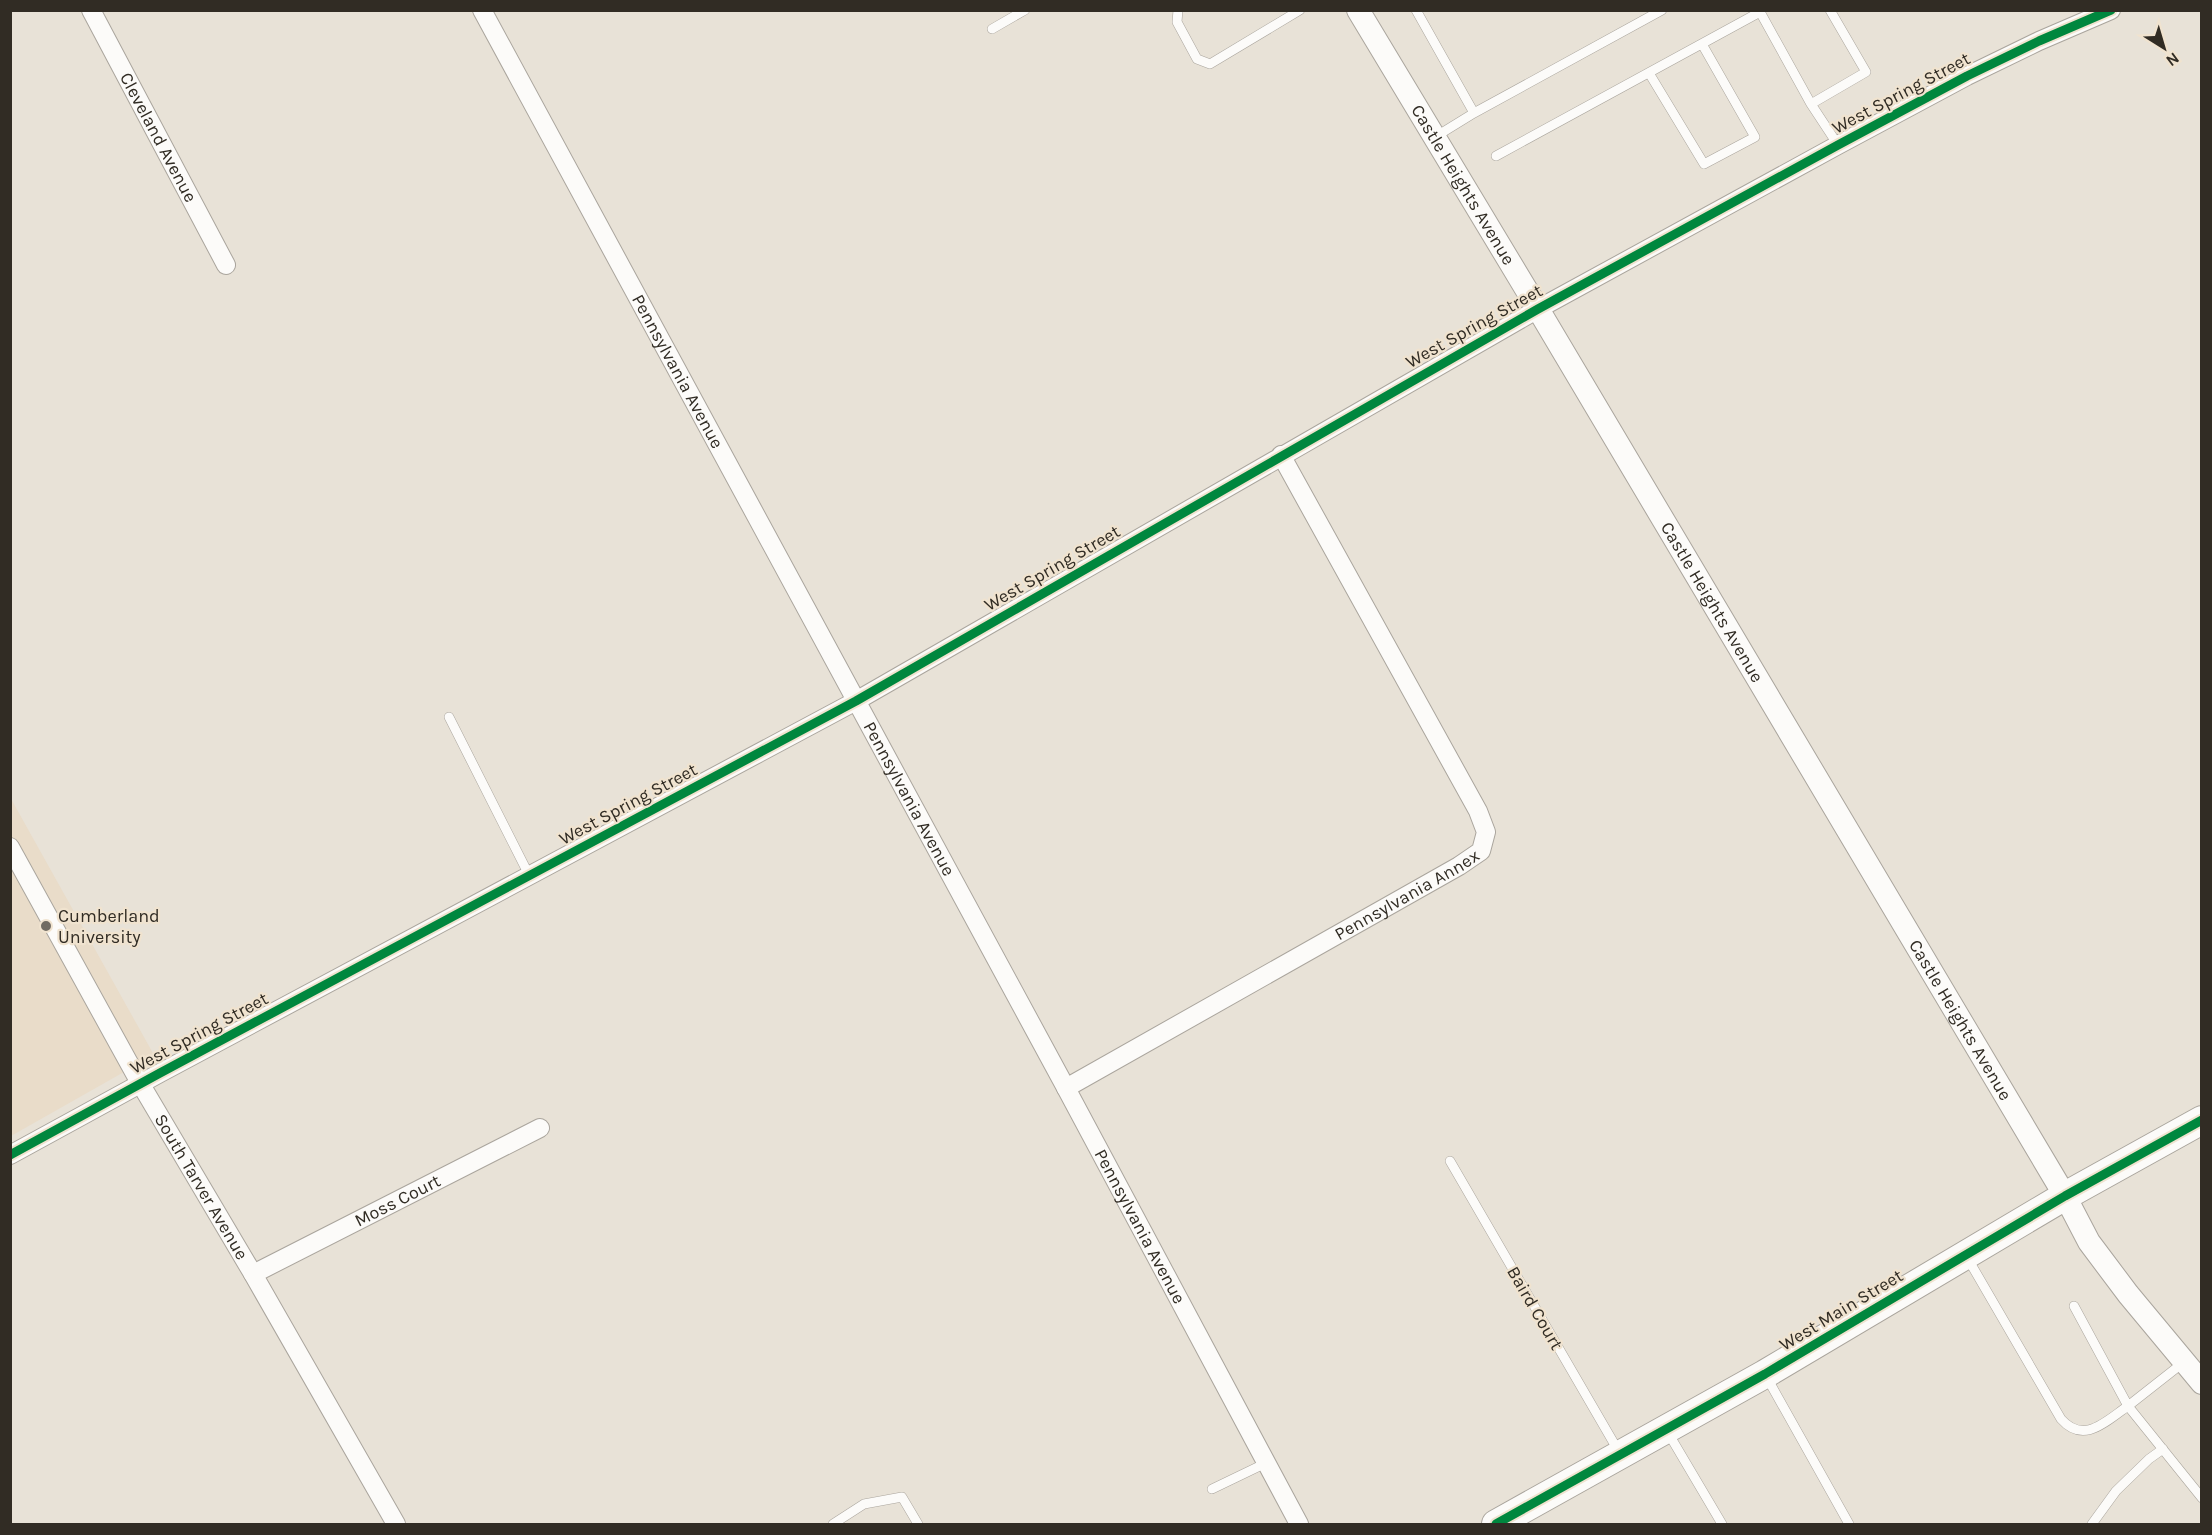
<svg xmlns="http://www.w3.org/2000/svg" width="2212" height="1535" viewBox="0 0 2212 1535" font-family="Karla,sans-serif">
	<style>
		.built { fill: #e9dcc9 }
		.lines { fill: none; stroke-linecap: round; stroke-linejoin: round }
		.service-casing { stroke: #aaa59d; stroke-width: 10 }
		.minor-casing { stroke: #aaa59d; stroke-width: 20 }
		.tertiary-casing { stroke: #aaa59d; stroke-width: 24 }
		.primary-casing { stroke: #aaa59d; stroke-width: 30 }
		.service { stroke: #fcfbf9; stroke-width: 9 }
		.minor { stroke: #fcfbf9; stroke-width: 18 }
		.tertiary { stroke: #fcfbf9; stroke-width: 22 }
		.primary { stroke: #fcfbf9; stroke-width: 28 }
		.cycleway-casing { stroke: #f0e3cf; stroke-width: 13 }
		.cycleway { stroke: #00873e; stroke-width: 9 }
		.poi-dot { fill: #716c63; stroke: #f0e3cf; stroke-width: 2 }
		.labels { text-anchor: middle; stroke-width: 4.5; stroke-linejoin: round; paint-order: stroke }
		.street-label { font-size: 18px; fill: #312c24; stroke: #f0e3cf }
		.poi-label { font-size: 18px; fill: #312c24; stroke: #f0e3cf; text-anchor: start }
	</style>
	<rect width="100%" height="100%" fill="#e8e2d7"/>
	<path class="built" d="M10 797 154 1055 11 1136H10Z"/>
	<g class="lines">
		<g class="service-casing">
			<path id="service" d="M1178 10 1177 22 1197 59 1210 64 1300 10
				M1416 10 1474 113 1662 10
				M1759 10 1811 104 1866 72 1830 10
				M992 29 1025 10
				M1649 73 1704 164 1755 137 1702 44
				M1811 104 1838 145
				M1435 137 1474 113
				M1496 156 1760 12
				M449 717 529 875
				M1450 1161 1619 1452
				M1968 1259 2061 1419C2084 1445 2106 1421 2128 1406L2202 1498
				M2074 1306 2128 1406 2184 1362
				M1766 1376 1849 1524
				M1667 1431 1722 1524
				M1212 1489 1266 1463
				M833 1524 864 1504 902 1497 918 1524
				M2092 1524 2116 1491 2149 1459 2163 1449"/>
		</g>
		<g class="minor-casing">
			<g id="minor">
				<path id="s1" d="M91 10 226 265"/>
				<path id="s2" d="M482 10 1066 1088 1299 1524"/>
				<path id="s3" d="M10 847 140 1083 253 1274 396 1524"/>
				<path id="s4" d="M1066 1088 1459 866 1481 851 1486 832 1478 811 1281 455"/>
				<path d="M10 1155 160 1073 856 701 1538 309 1838 145 1967 76 2039 41 2111 10"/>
				<path id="s5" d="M253 1274 540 1128"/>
			</g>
		</g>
		<g class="tertiary-casing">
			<g id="tertiary">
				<path id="s6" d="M1358 10 1538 309 2065 1196 2089 1242 2128 1294 2202 1383"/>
			</g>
		</g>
		<g class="primary-casing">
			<path id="primary" d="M1496 1524 1765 1374 2065 1196 2202 1120"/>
		</g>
		<use href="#service" class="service"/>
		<use href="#minor" class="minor"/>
		<use href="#tertiary" class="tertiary"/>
		<use href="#primary" class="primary"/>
		<g class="cycleway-casing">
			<path id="cycleway" d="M10 1155 160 1073 856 701 1538 309 1838 145 1967 76 2039 41 2111 10
				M1496 1524 1765 1374 2065 1196 2202 1120"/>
		</g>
		<use href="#cycleway" class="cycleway"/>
	</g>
	<circle class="poi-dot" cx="46" cy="926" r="6"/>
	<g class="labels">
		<g class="street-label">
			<text transform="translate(1901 93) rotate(-28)" y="6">West Spring Street</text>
			<text dy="6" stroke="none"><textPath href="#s1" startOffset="144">Cleveland Avenue</textPath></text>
			<text dy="6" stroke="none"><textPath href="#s6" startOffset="204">Castle Heights Avenue</textPath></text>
			<text transform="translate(1474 326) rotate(-29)" y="6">West Spring Street</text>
			<text dy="6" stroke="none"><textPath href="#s2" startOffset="411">Pennsylvania Avenue</textPath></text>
			<text transform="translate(1052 568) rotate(-30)" y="6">West Spring Street</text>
			<text dy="6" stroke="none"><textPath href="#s6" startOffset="690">Castle Heights Avenue</textPath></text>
			<text dy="6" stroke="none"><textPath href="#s2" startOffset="897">Pennsylvania Avenue</textPath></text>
			<text transform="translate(628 804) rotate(-28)" y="6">West Spring Street</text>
			<text dy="6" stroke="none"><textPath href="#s4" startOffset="392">Pennsylvania Annex</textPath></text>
			<text dy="6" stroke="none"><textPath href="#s6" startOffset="1176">Castle Heights Avenue</textPath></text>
			<text transform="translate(199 1033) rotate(-28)" y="6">West Spring Street</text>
			<text dy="6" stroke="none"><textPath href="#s3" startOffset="390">South Tarver Avenue</textPath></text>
			<text dy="6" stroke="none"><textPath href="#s5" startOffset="162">Moss Court</textPath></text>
			<text dy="6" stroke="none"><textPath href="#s2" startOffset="1383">Pennsylvania Avenue</textPath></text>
			<text transform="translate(1535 1308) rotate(60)" y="6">Baird Court</text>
			<text transform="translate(1841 1310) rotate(-31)" y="6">West Main Street</text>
		</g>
		<g class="poi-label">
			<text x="58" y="922">Cumberland<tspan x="58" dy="21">University</tspan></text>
		</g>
	</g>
	<rect width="2212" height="1535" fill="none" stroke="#312c24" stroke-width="24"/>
	<g transform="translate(2164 48) rotate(143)" stroke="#f0e3cf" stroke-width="4.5" paint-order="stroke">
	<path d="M0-4.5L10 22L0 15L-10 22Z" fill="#312c24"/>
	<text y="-9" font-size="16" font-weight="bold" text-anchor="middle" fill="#312c24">N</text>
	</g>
</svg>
